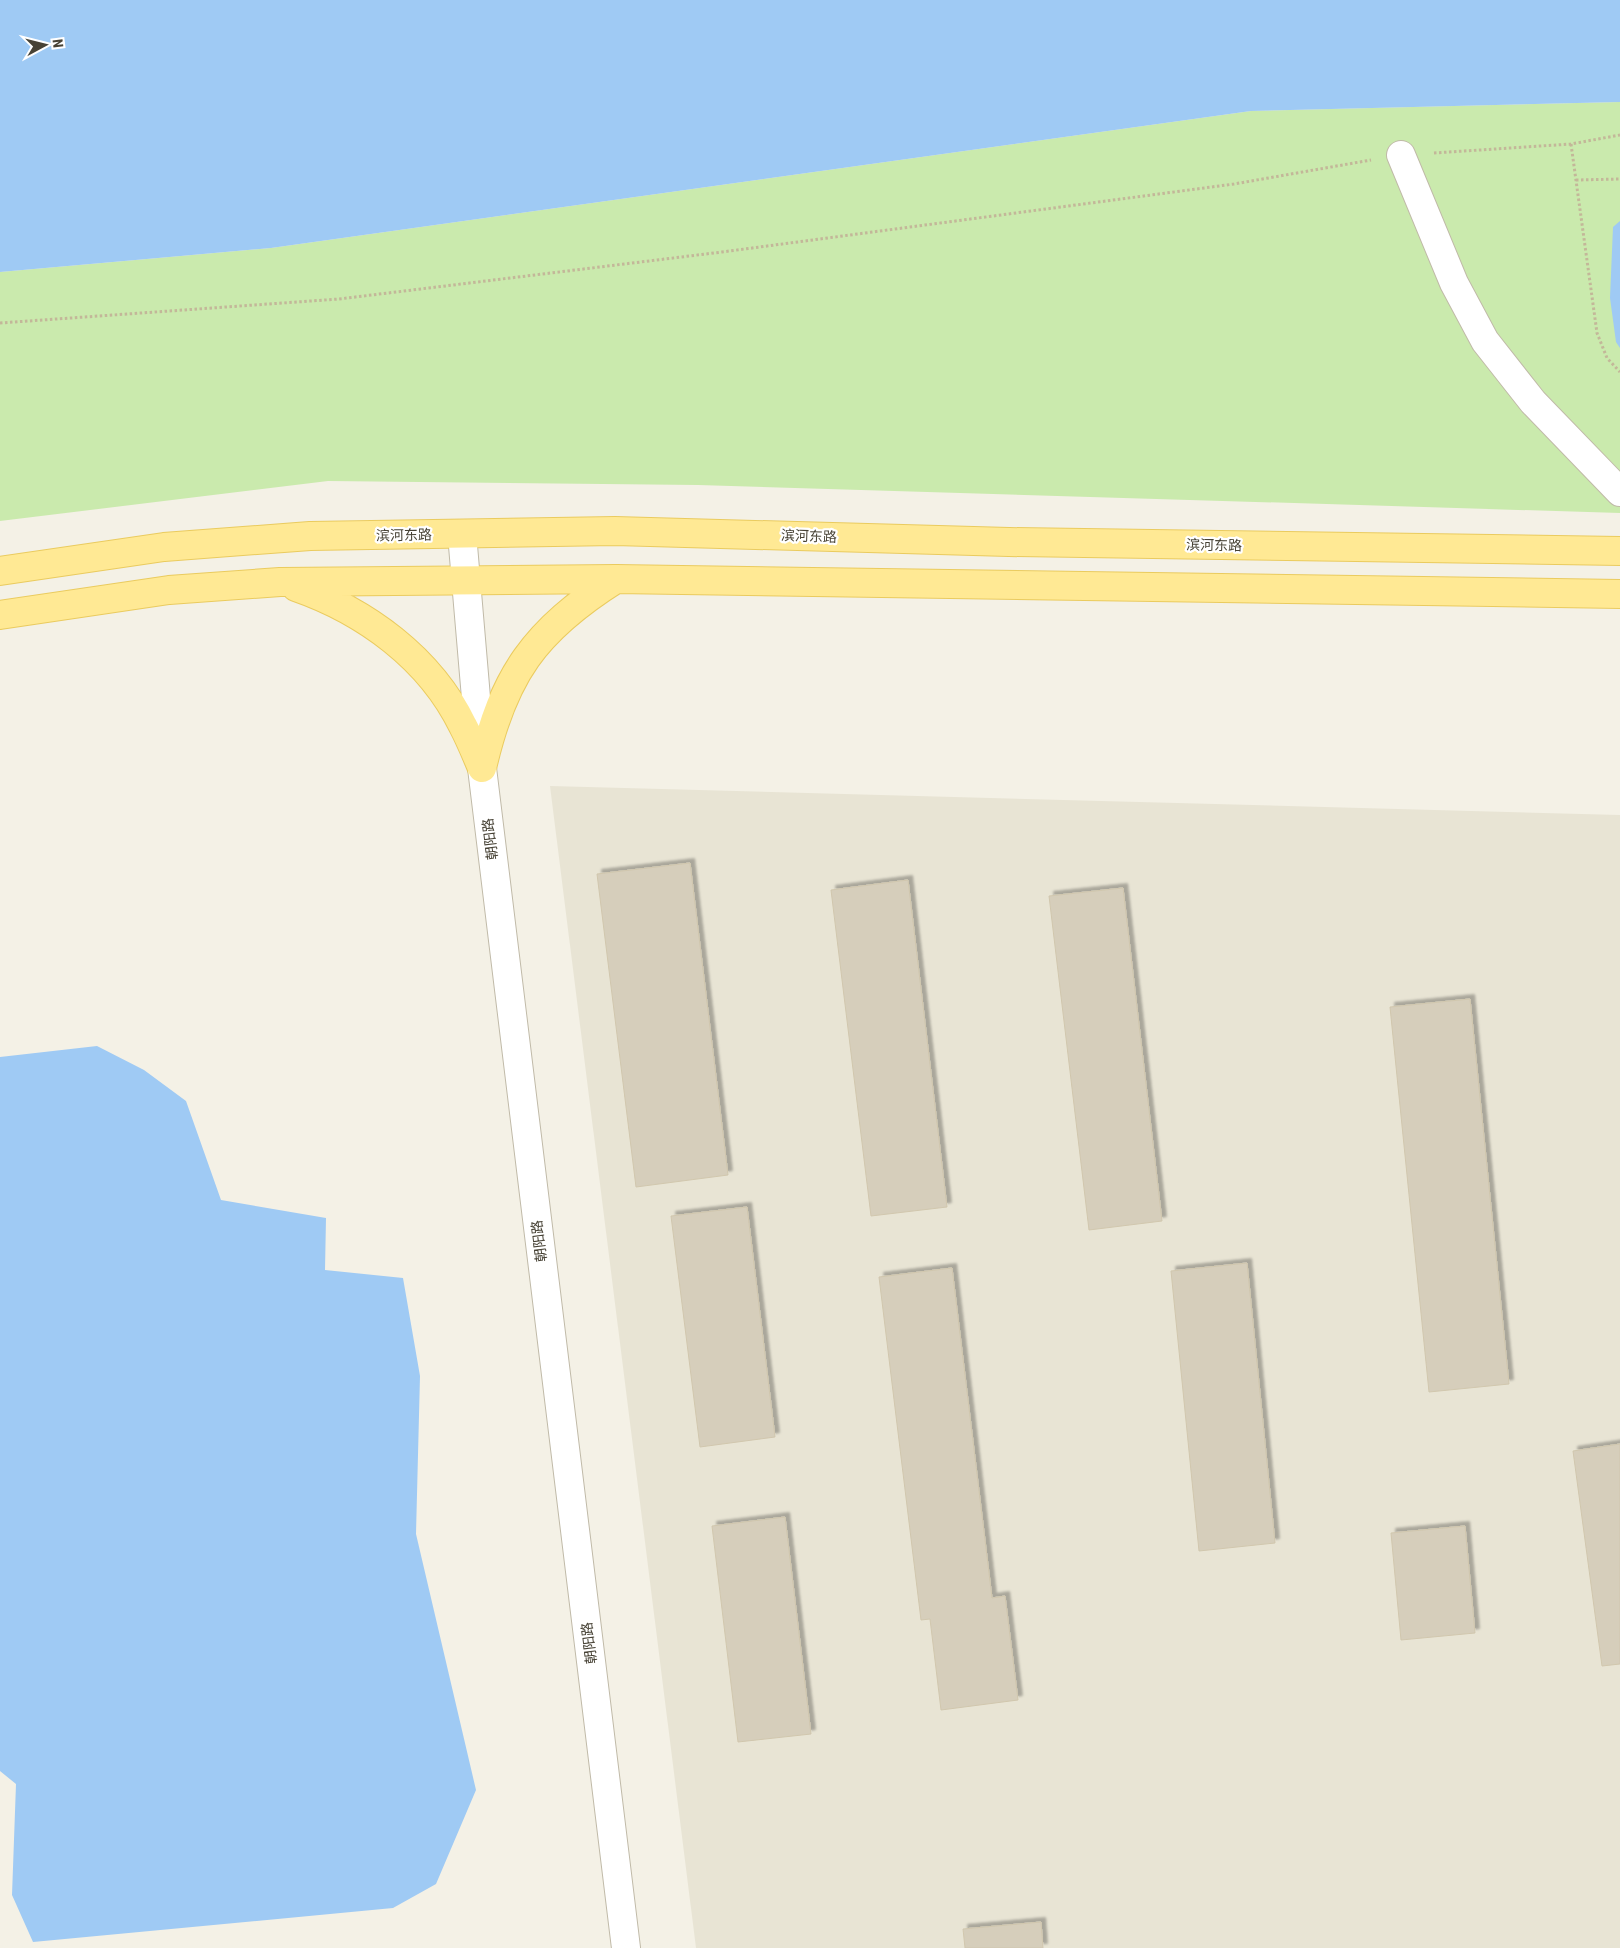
<svg xmlns="http://www.w3.org/2000/svg" width="1620" height="1948" viewBox="0 0 1620 1948" font-family="'Roboto Condensed','Noto Sans SC',sans-serif">
	<style>
		.residential { fill: #e8e4d4 }
		.green { fill: #caeaad }
		.water { fill: #9fcaf4 }
		.building { fill: #d6cebb; stroke: #d1c7ae; filter: url(#shadow) }
		.lines { fill: none; stroke-linecap: round; stroke-linejoin: round }
		.minor-casing { stroke: #c0baa8; stroke-width: 30 }
		.major-casing { stroke: #eacb5f; stroke-width: 30 }
		.path { stroke: #c3b799; stroke-width: 3; stroke-dasharray: 2.5 2.5; stroke-linecap: butt }
		.minor { stroke: #fff; stroke-width: 28 }
		.major { stroke: #ffe994; stroke-width: 28 }
		.labels { text-anchor: middle; stroke-width: 4.5; stroke-linejoin: round; paint-order: stroke }
		.street-label { font-size: 14px; fill: #474235; stroke: #fff }
	</style>
	<defs>
		<filter id="shadow"><feDropShadow dx="4.5" dy="-4.5" stdDeviation="1" flood-color="#0004"/></filter>
	</defs>
	<rect width="100%" height="100%" fill="#f4f1e6"/>
	<path class="residential" d="M550 786 1620 815V1948H696Z"/>
	<path class="green" d="M1620 102V513L698 485 328 481 0 521V272L271 248 1251 111Z"/>
	<path class="water" d="M0 0H1620V102L1251 111 271 248 0 272Z
		M1620 221V348L1616 342 1610 298 1613 227Z
		M97 1046 144 1070 186 1101 221 1200 326 1218 325 1270 403 1278 420 1376 416 1534 476 1790 436 1884 393 1908 33 1942 12 1895 16 1784 0 1771V1057Z"/>
	<path class="building" d="M690 863 728 1175 636 1187 597 874Z
		M908 880 947 1207 871 1216 831 890Z
		M1123 888 1162 1221 1089 1230 1049 896Z
		M1470 999 1509 1384 1429 1392 1390 1007Z
		M747 1207 775 1437 700 1447 671 1216Z
		M1247 1263 1275 1543 1199 1551 1171 1271Z
		M952 1268 992 1598 1005 1596 1018 1700 941 1710 930 1619 921 1620 879 1277Z
		M1620 1444V1664L1602 1666 1573 1451Z
		M785 1517 811 1734 738 1742 712 1526Z
		M1465 1526 1475 1633 1401 1640 1391 1533Z
		M1041 1922 1043 1948H965L963 1929Z"/>
	<g class="lines">
		<g class="minor-casing">
			<path id="minor" d="M1401 155 1454 283 1485 341 1533 402 1620 492
				M462 534 482 768 626 1948"/>
		</g>
		<g class="major-casing">
			<path id="major" d="M0 571 164 547 310 536 615 531 1009 542 1620 551
				M296 587C365 611 430 658 463 726 470 739 476 754 482 768
				M0 615 169 590 280 582 616 579 1620 594
				M482 768C503 675 535 630 616 579"/>
		</g>
		<path class="path" d="M1571 144 1597 333 1607 358 1620 372
			M1434 153 1571 144 1620 135
			M1576 180 1620 179
			M0 323 339 299 722 252 1234 184 1371 160"/>
		<use href="#minor" class="minor"/>
		<use href="#major" class="major"/>
	</g>
	<g class="labels">
		<g class="street-label">
			<text transform="translate(404 535) rotate(-1)" y="5">滨河东路</text>
			<text transform="translate(809 536) rotate(2)" y="5">滨河东路</text>
			<text transform="translate(1214 545) rotate(1)" y="5">滨河东路</text>
			<text transform="translate(490 839) rotate(-97)" y="5">朝阳路</text>
			<text transform="translate(539 1241) rotate(-97)" y="5">朝阳路</text>
			<text transform="translate(589 1643) rotate(-97)" y="5">朝阳路</text>
		</g>
	</g>
	<g transform="translate(45 45) rotate(83)" stroke="#ffffff" stroke-width="4" paint-order="stroke">
	<path d="M0-4L9 19L0 12L-9 19Z" fill="#474235"/>
	<text y="-8" font-size="14" font-weight="bold" text-anchor="middle" fill="#474235">N</text>
	</g>
</svg>
